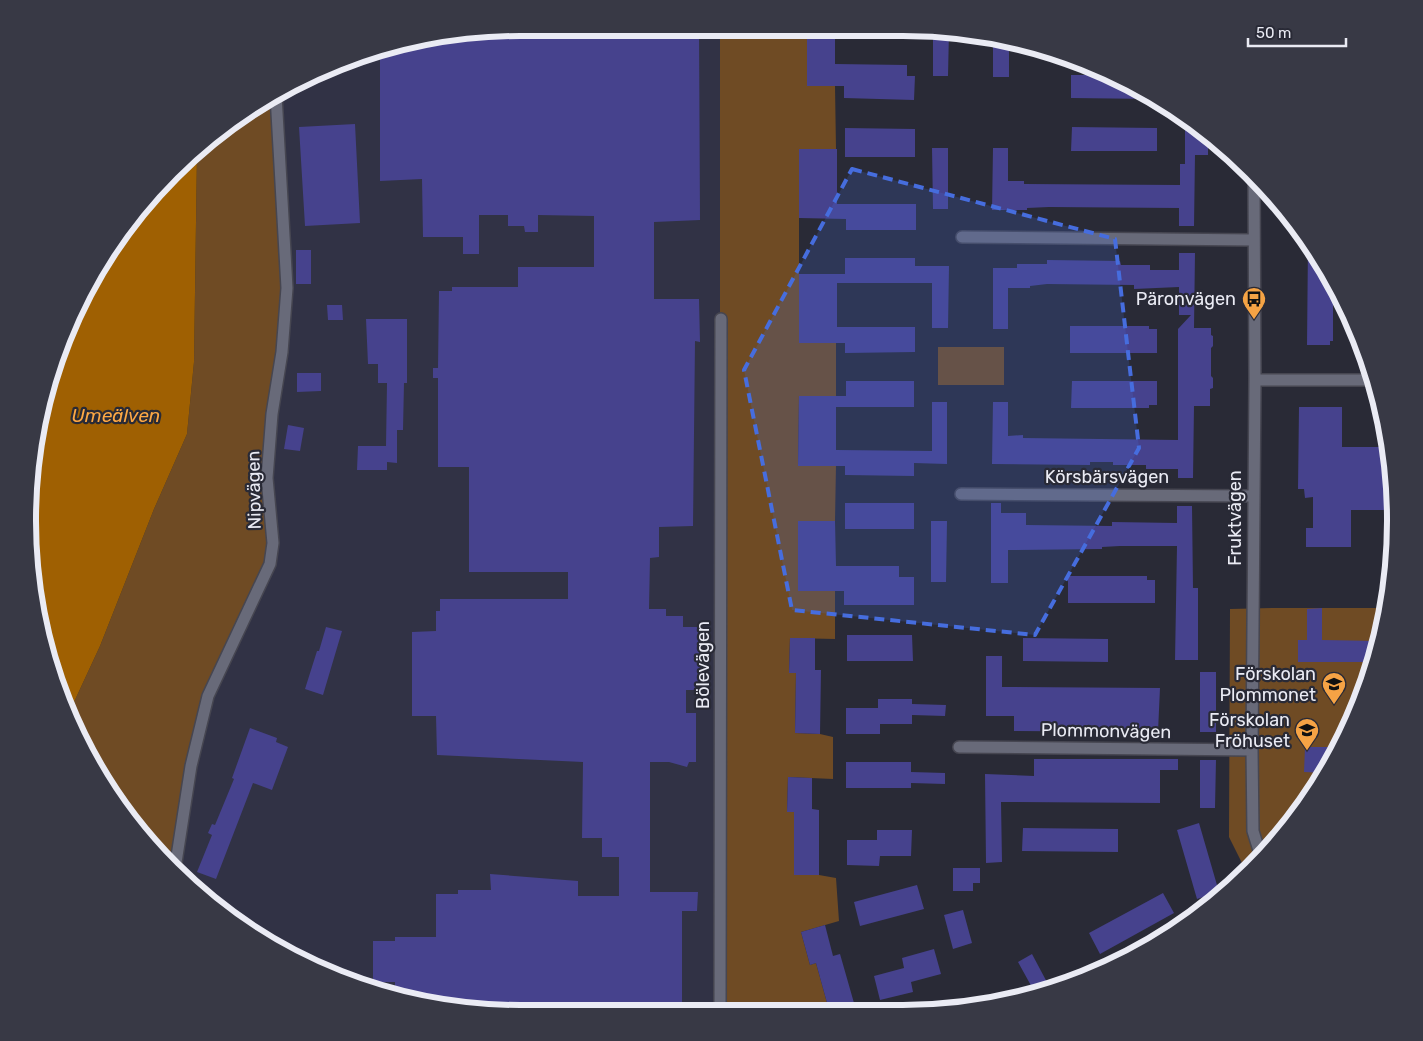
<svg xmlns="http://www.w3.org/2000/svg" width="1423" height="1041" viewBox="0 0 1423 1041" font-family="Rubik,sans-serif">
	<style>
		.built { fill: #313245 }
		.green { fill: #6f4b24 }
		.water { fill: #9f6002 }
		.building { fill: #46428d }
		.lines { fill: none; stroke-linecap: round; stroke-linejoin: round }
		.street-casing { stroke: #464651; stroke-width: 14 }
		.street { stroke: #686a79; stroke-width: 11 }
		.marked { fill: #466dde; fill-opacity: 0.2; stroke: #466dde; stroke-width: 4; stroke-dasharray: 10 6; stroke-linejoin: round }
		.labels { text-anchor: middle; stroke-width: 4.5; stroke-linejoin: round; paint-order: stroke }
		.poi-label { font-size: 18px; fill: #eaebf4; stroke: #292a36; text-anchor: end }
		.street-label { font-size: 18px; fill: #eaebf4; stroke: #292a36 }
		.water-label { font-size: 19px; font-style: italic; fill: #fea844; stroke: #292a36 }
		.rim { fill: none; stroke: #eaebf4; stroke-width: 6 }
	</style>
	<rect width="100%" height="100%" fill="#292a36"/>
	<path class="built" d="M521 28H720V1011L488 1012 362 987 274 948 196 891 175 869 191 766 267 478 276 95 332 65 393 44Z"/>
	<path class="green" d="M720 28H807V85L835 86 836 149H799V343L836 342V396H799L798 466 836 465 835 521H798L835 589V639L790 638 789 672 796 673 795 733 820 734 833 737V779L788 777 787 811 794 812V875H819L836 878 839 921 801 932 810 965 816 963 829 1010 720 1011Z
		M276 95 287 288 272 414 270 564 208 696 175 869 130 821 68 715 100 646 154 509 187 434 194 362 197 154 247 110Z
		M938 347H1004V385H938Z
		M1272 608H1386L1369 679 1330 767 1273 845 1246 871 1229 837 1230 609Z"/>
	<path class="water" d="M197 154 194 362 187 434 154 509 100 646 68 715 65 709 32 585V456L54 362 78 303 150 196Z"/>
	<path class="building" d="M520 28H699L700 220 654 222V299H699L700 342 695 341 693 526 659 527V557L650 558 649 609H666V616H683V627H701V684H696V690H686V713H696V762H689L687 767 669 762H650V892H698L697 911H682V1011L488 1012 395 994V982H373V941H395V937H436V894H458V890H491L490 874 578 881V896H619V857H602V838H582L583 762 437 755 436 716H412V632L436 631V611H440V599H568V572H469V467H438V378H433V368H438L439 291H452V287H518V267H594V216L538 215V232H525L524 226H508V215H479V254H463V237H423L422 179 380 181V49L393 44Z
		M807 28H835V64L907 65V76H915L914 100 844 98V86H807Z
		M933 29 949 31 948 76H933Z
		M993 38 1009 41V77H993Z
		M1071 75H1110L1154 99 1071 98Z
		M1185 117 1208 135V155H1195L1194 226H1179V208L1049 207 1027 208V210H992L993 148H1008V181H1024V184L1180 185V164H1185Z
		M355 124 360 223 305 226 299 127Z
		M1072 127 1157 128V151H1071Z
		M845 128 915 129V157H845Z
		M932 148H948V209H933Z
		M799 149H837V204H916V230H846V219L799 218Z
		M1308 243 1333 284V341H1330V345H1307Z
		M296 250H311V284H296Z
		M1179 253H1195L1194 328H1211V335L1213 336V346L1211 348V376L1213 378V388L1210 389V406H1194L1193 478H1178V469H1146V465H1113V462H1090V465L992 464 993 402H1008V436L1023 435V438L1178 440V329L1191 315H1179V287L1134 289V285L1047 284 1030 286V288H1008V329H993V268H1017V264H1047V260L1120 261 1121 265H1150V270H1179Z
		M845 258H915V266H949L948 328H932V283H837V327H915V352L845 353V343H799V274H845Z
		M327 305H342L343 320H328Z
		M366 319H407V383H404L403 430H397V463L387 462V470H357L358 446H386L387 383H378V364H368Z
		M1070 326H1149V329H1157V353H1070Z
		M297 373H321V391L297 392Z
		M846 381H914V407H836V450L932 451V402H947V464L914 463V476L845 475V466H798L799 396H846Z
		M1072 381H1157V405H1149V408H1071Z
		M1299 407H1342V447H1388L1394 488V510H1351V547H1306V528H1313V497L1305 498 1304 489H1298Z
		M288 425 304 428 300 451 284 449Z
		M845 503H914V529H845Z
		M991 503H1001V513H1026V525L1112 526V522L1177 523V506H1192L1193 588H1198V660H1175L1177 546H1120L1102 547V549L1008 550V583H991Z
		M798 521H835L836 566H899V577H914V605H844V591H798Z
		M931 521H947L946 582H931Z
		M1068 576H1147V580H1155V603H1068Z
		M1322 608V640L1378 641 1373 662H1298V640H1307V609Z
		M326 627 342 631 323 695 305 689 317 651H319Z
		M847 635H912L913 661H847Z
		M790 638H815V670H821L820 734 795 733 796 673H789Z
		M1023 638 1108 639V662L1023 661Z
		M986 656H1002V687L1160 688 1158 732 1014 731V716H986Z
		M1200 672H1216V732H1200Z
		M878 699H912V704L946 705 945 716 912 715V724H880V734H846V708H878Z
		M250 728 277 738 276 742 288 747 272 790 253 783 216 879 197 872 212 835 208 833 212 824 215 825 234 779 232 778Z
		M1305 747H1339L1325 773 1304 772Z
		M1034 759H1178V770H1160V803L1001 802 1002 862 986 863 985 774 1034 776Z
		M1200 760H1216L1215 808H1200Z
		M846 762H911V772L945 773V784L911 783V788H846Z
		M788 777 812 778V809L819 810V875H794V812H787Z
		M1199 823 1219 892 1197 899 1177 830Z
		M1023 828 1118 829V852L1022 851Z
		M877 830H912L911 856H880L879 866 847 865V840H877Z
		M953 868H980V883H973V891H953Z
		M917 885 924 909 860 926 854 902Z
		M1163 893 1174 913 1100 954 1089 933Z
		M963 910 972 943 953 949 944 915Z
		M825 925 833 956 840 954 856 1010H829L816 963 810 965 801 932Z
		M934 949 941 974 911 982 913 992 880 1000 874 976 904 968 902 958Z
		M1032 954 1049 986 1034 991 1018 962Z"/>
	<g class="lines">
		<g class="street-casing">
			<path id="street" d="M1254 178 1255 380 1252 750 1253 831 1261 857
				M962 237 1253 240
				M1255 380H1374
				M961 494 1253 496
				M959 747 1252 750
				M175 869 191 766 208 696 270 564 273 543 267 478 272 414 282 352 287 288 276 95
				M720 1011 721 319"/>
		</g>
		<use href="#street" class="street"/>
	</g>
	<path class="marked" d="M852 169 1115 239 1139 448 1035 635 792 610 744 370Z"/>
	<defs>
		<g id="bus-pin" transform="scale(1.25)"><path d="M0 17L-7.5 6A9.5 9.5 0 1 1 7.5 6Z" fill="#f5a345" stroke="#292a36"/><path d="M-5-6H5V4H4V6H2V4H-2V6H-4V4H-5ZM-3.5-4V0h7V-4ZM-3.5 1.2v1.5H-2V1.2ZM2 1.2v1.5H3.5V1.2Z" fill="#111"/></g>
		<g id="school-pin" transform="scale(1.25)"><path d="M0 17L-7.5 6A9.5 9.5 0 1 1 7.5 6Z" fill="#f5a345" stroke="#292a36"/><path d="M0-5L7-2L0 1L-7-2ZM-4 1L0 2.5L4 1V4Q0 6-4 4Z" fill="#111"/></g>
	</defs>
	<g fill-rule="evenodd">
		<use href="#bus-pin" x="1254" y="299"/>
		<use href="#school-pin" x="1334" y="684"/>
		<use href="#school-pin" x="1307" y="730"/>
	</g>
	<g class="labels">
		<g class="poi-label">
			<text x="1236" y="305">Päronvägen</text>
			<text x="1316" y="680">Förskolan<tspan x="1316" dy="21">Plommonet</tspan></text>
			<text x="1290" y="726">Förskolan<tspan x="1290" dy="21">Fröhuset</tspan></text>
		</g>
		<g class="street-label">
			<text x="1107" y="483">Körsbärsvägen</text>
			<text transform="translate(254 490) rotate(-91)" y="6">Nipvägen</text>
			<text transform="translate(1235 518) rotate(-90)" y="6">Fruktvägen</text>
			<text transform="translate(703 665) rotate(-90)" y="6">Bölevägen</text>
			<text transform="translate(1106 731) rotate(1)" y="6">Plommonvägen</text>
		</g>
		<g class="water-label">
			<text x="116" y="422">Umeälven</text>
		</g>
	</g>
	<path d="M0 0H1423V1041H0ZM520 36H903A484 484 0 0 1 1387 520V521A484 484 0 0 1 903 1005H520A484 484 0 0 1 36 521V520A484 484 0 0 1 520 36Z" fill="#383945" fill-rule="evenodd"/>
	<path class="rim" d="M520 36H903A484 484 0 0 1 1387 520V521A484 484 0 0 1 903 1005H520A484 484 0 0 1 36 521V520A484 484 0 0 1 520 36Z"/>
	<path d="M1248 38v8h98v-8" fill="none" stroke="#eaebf4" stroke-width="2.5"/>
	<text x="1256" y="38" font-size="15" fill="#eaebf4" stroke="#292a36" stroke-width="4" paint-order="stroke">50 m</text>
</svg>
